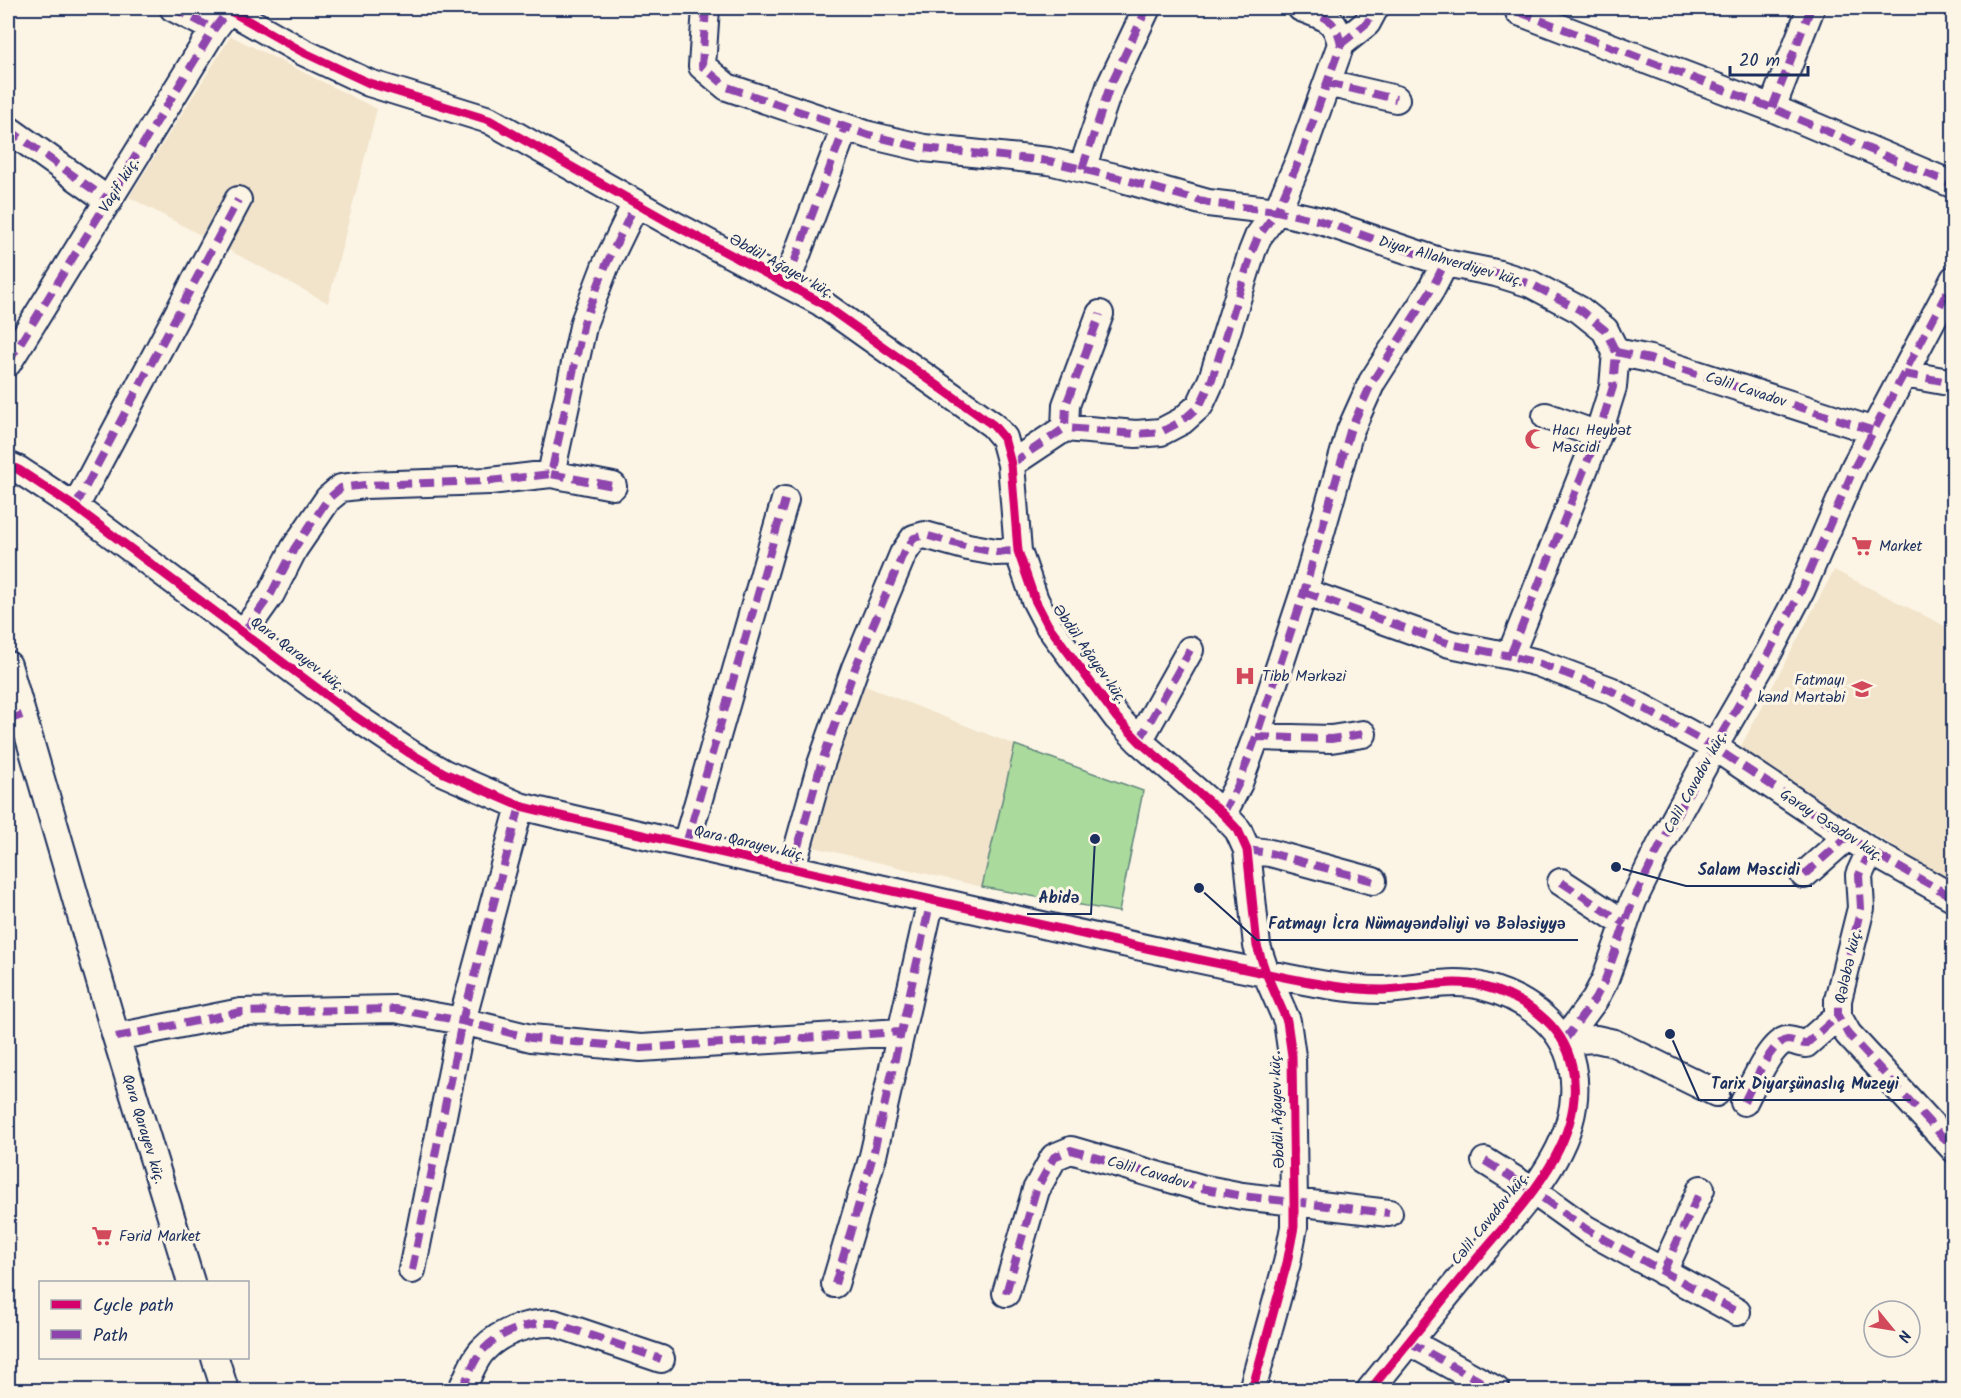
<svg xmlns="http://www.w3.org/2000/svg" width="1961" height="1398" viewBox="0 0 1961 1398" font-family="Kalam,sans-serif">
	<style>
		.built { fill: #f2e4cb }
		.green { fill: #aadb9c; stroke: #62857d; stroke-width: 1.5 }
		.lines { fill: none; stroke-linecap: round; stroke-linejoin: round }
		.minor-casing { stroke: #1b2f5e; stroke-width: 30 }
		.minor { stroke: #fcf5e5; stroke-width: 26 }
		.quiet { stroke: #8e44ad; stroke-width: 8; stroke-dasharray: 15 8; stroke-linecap: butt }
		.cycleway-casing { stroke: #fcf5e5; stroke-width: 13 }
		.cycleway { stroke: #d6006c; stroke-width: 9 }
		.labels { text-anchor: middle; stroke-width: 6; stroke-linejoin: round; paint-order: stroke }
		.street-label { font-size: 15px; fill: #1b2f5e; stroke: #fcf5e5 }
		.poi-label { font-size: 15px; fill: #1b2f5e; stroke: #fcf5e5; text-anchor: start }
		.leader { fill: none; stroke: #1b2f5e; stroke-width: 2 }
		.callout-dot { fill: #1b2f5e; stroke: #fcf5e5; stroke-width: 2 }
		.callout-label { font-size: 16px; text-anchor: middle; font-weight: bold; fill: #1b2f5e; stroke: #fcf5e5; stroke-width: 6; stroke-linejoin: round; paint-order: stroke }
	</style>
	<rect width="100%" height="100%" fill="#fcf5e5"/>
	<filter id="ink" filterUnits="userSpaceOnUse"><feTurbulence type="fractalNoise" baseFrequency=".0167" numOctaves="2"/><feDisplacementMap in="SourceGraphic" scale="12" xChannelSelector="R" yChannelSelector="G"/><feConvolveMatrix kernelMatrix="1 2 1 2 8 2 1 2 1" color-interpolation-filters="sRGB"/></filter>
	<g filter="url(#ink)">
		<path class="built" d="M231 36 377 109 328 303 129 197Z
			M1834 570 1953 630 1954 858 1943 878 1740 748Z
			M858 683 1015 745 982 887 809 846Z"/>
		<path class="green" d="M1015 745 1143 791 1119 912 982 887Z"/>
		<g class="lines">
			<g class="minor-casing">
				<path id="minor" d="M173 8 214 29
					M706 8 702 66 727 87 869 135 924 148 1049 161 1119 178 1208 203 1277 211 1258 237 1252 252 1212 379 1200 405 1182 421 1161 432 1136 434 1065 428
					M1301 8C1326 18 1335 17 1341 44L1300 158 1277 211 1321 221 1445 263 1496 273 1531 284 1580 310 1605 330 1616 352 1613 387 1598 435 1510 656 1538 663 1610 690 1714 747 1870 851 1954 898
					M229 10 303 52 369 83 489 120 669 222 820 302 993 425 1004 438 1011 464 1018 551 1035 600 1048 625 1117 718 1139 741 1223 814 1238 830 1247 850 1257 946 1266 973 1287 1021 1292 1056 1294 1202V1227L1287 1263 1252 1390
					M1519 12 1772 108 1954 185
					M1341 44 1367 23 1375 8
					M1327 83 1396 99
					M1772 108 1811 8
					M8 129 109 201
					M1082 169 1110 86 1147 8
					M786 284 845 127
					M1616 352 1650 359 1874 431
					M8 363 214 29 230 8
					M1904 374 1954 383
					M1546 416 1598 435
					M1011 464 1065 428 1066 405 1100 314
					M8 465 19 470 75 507 353 715 408 752 444 773 520 806C642 836 765 862 888 890 1013 918 1138 948 1264 973 1303 981 1344 990 1383 990 1415 989 1449 978 1481 986 1521 996 1563 1022 1572 1066 1589 1145 1514 1212 1470 1267 1436 1308 1403 1349 1370 1390
					M551 474 613 486
					M75 507 238 200
					M1304 592 1450 644 1510 656
					M244 632 271 594 294 549 328 499 341 488 365 485 490 481 551 474 584 322 605 267 636 203
					M8 665 116 1037 191 1282
					M1256 737 1331 739 1363 734
					M1139 741 1190 650
					M1223 814 1239 783 1256 737 1304 592 1350 431 1372 382 1431 290 1445 263
					M686 844 785 500
					M1247 850 1270 853 1373 881
					M1870 851 1859 875 1861 908 1838 1000V1016L1848 1034 1954 1149
					M792 868 821 764 855 668 903 554 914 538 925 535 968 547 996 552 1018 551
					M1804 875 1848 836
					M1561 882 1625 924
					M116 1037 241 1012 395 1009 462 1021 531 1038 641 1048 901 1032
					M1564 1041 1595 999 1605 980 1633 901 1660 846 1714 747 1769 652 1801 591 1855 466 1954 279
					M1564 1041 1596 1039 1614 1043 1716 1093
					M1744 1102C1751 1089 1771 1041 1787 1040 1794 1040 1799 1044 1806 1044L1838 1016
					M1485 1161 1533 1191 1586 1229 1737 1312
					M412 1270 462 1021 520 806
					M1663 1272 1701 1189
					M835 1284 873 1156 931 900
					M1006 1293 1036 1190 1054 1157 1071 1150 1201 1188 1242 1196 1389 1213
					M1409 1342 1496 1390
					M215 1358 225 1390
					M461 1390C468 1378 474 1358 484 1349 501 1331 530 1322 554 1323L661 1359"/>
			</g>
			<use href="#minor" class="minor"/>
			<path class="quiet" d="M173 8 214 29
				M706 8 702 66 727 87 869 135 924 148 1049 161 1119 178 1208 203 1277 211 1258 237 1252 252 1212 379 1200 405 1182 421 1161 432 1136 434 1065 428
				M1301 8C1326 18 1335 17 1341 44L1300 158 1277 211 1321 221 1445 263 1496 273 1531 284 1580 310 1605 330 1616 352 1613 387 1598 435 1510 656 1538 663 1610 690 1714 747 1870 851 1954 898
				M1519 12 1772 108 1954 185
				M1341 44 1367 23 1375 8
				M1327 83 1396 99
				M1772 108 1811 8
				M8 129 109 201
				M1082 169 1110 86 1147 8
				M786 284 845 127
				M1616 352 1650 359 1874 431
				M8 363 214 29 230 8
				M1904 374 1954 383
				M1011 464 1065 428 1066 405 1100 314
				M551 474 613 486
				M75 507 238 200
				M1304 592 1450 644 1510 656
				M244 632 271 594 294 549 328 499 341 488 365 485 490 481 551 474 584 322 605 267 636 203
				M8 720 22 715
				M1256 737 1331 739 1363 734
				M1139 741 1190 650
				M1223 814 1239 783 1256 737 1304 592 1350 431 1372 382 1431 290 1445 263
				M686 844 785 500
				M1247 850 1270 853 1373 881
				M1870 851 1859 875 1861 908 1838 1000V1016L1848 1034 1954 1149
				M792 868 821 764 855 668 903 554 914 538 925 535 968 547 996 552 1018 551
				M1804 875 1848 836
				M1561 882 1625 924
				M116 1037 241 1012 395 1009 462 1021 531 1038 641 1048 901 1032
				M1564 1041 1595 999 1605 980 1633 901 1660 846 1714 747 1769 652 1801 591 1855 466 1954 279
				M1744 1102C1751 1089 1771 1041 1787 1040 1794 1040 1799 1044 1806 1044L1838 1016
				M1485 1161 1533 1191 1586 1229 1737 1312
				M412 1270 462 1021 520 806
				M1663 1272 1701 1189
				M835 1284 873 1156 931 900
				M1006 1293 1036 1190 1054 1157 1071 1150 1201 1188 1242 1196 1389 1213
				M1409 1342 1496 1390
				M461 1390C468 1378 474 1358 484 1349 501 1331 530 1322 554 1323L661 1359"/>
			<g class="cycleway-casing">
				<path id="cycleway" d="M229 10 303 52 369 83 489 120 669 222 820 302 993 425 1004 438 1011 464 1018 551 1035 600 1048 625 1117 718 1139 741 1223 814 1238 830 1247 850 1257 946 1266 973 1287 1021 1292 1056 1294 1202V1227L1287 1263 1252 1390
					M8 465 19 470 75 507 353 715 408 752 444 773 520 806C642 836 765 862 888 890 1013 918 1138 948 1264 973 1303 981 1344 990 1383 990 1415 989 1449 978 1481 986 1521 996 1563 1022 1572 1066 1589 1145 1514 1212 1470 1267 1436 1308 1403 1349 1370 1390"/>
			</g>
			<use href="#cycleway" class="cycleway"/>
		</g>
	</g>
	<defs>
		<g id="mosque-bare" transform="scale(1.62)"><path d="M3.5-4.9A6 6 0 1 0 3.5 4.9A5 5 0 1 1 3.5-4.9Z" fill="#d1495b" stroke="#fcf5e5" stroke-width="2.5" paint-order="stroke"/></g>
		<g id="supermarket-bare" transform="scale(1.62)"><path d="M-6-5.5h2.5l.6 2H6L4.5 2H-2.5L-4.4-4H-6ZM-1.5 3.2a1.3 1.3 0 1 0 .1 0ZM3 3.2a1.3 1.3 0 1 0 .1 0Z" fill="#d1495b" stroke="#fcf5e5" stroke-width="2.5" paint-order="stroke"/></g>
		<g id="hospital-bare" transform="scale(1.62)"><path d="M-5-5h3v3.5h4V-5h3V5h-3V1.5h-4V5h-3Z" fill="#d1495b" stroke="#fcf5e5" stroke-width="2.5" paint-order="stroke"/></g>
		<g id="school-bare" transform="scale(1.62)"><path d="M0-5L7-2L0 1L-7-2ZM-4 1L0 2.5L4 1V4Q0 6-4 4Z" fill="#d1495b" stroke="#fcf5e5" stroke-width="2.5" paint-order="stroke"/></g>
	</defs>
	<g fill-rule="evenodd">
		<use href="#mosque-bare" x="1535" y="439"/>
		<use href="#supermarket-bare" x="1862" y="546"/>
		<use href="#hospital-bare" x="1245" y="676"/>
		<use href="#school-bare" x="1862" y="689"/>
		<use href="#supermarket-bare" x="102" y="1236"/>
	</g>
	<g class="labels">
		<g class="street-label">
			<text transform="translate(119 185) rotate(-58)" y="5">Vaqif küç.</text>
			<text transform="translate(1451 261) rotate(16)" y="5">Diyar Allahverdiyev küç.</text>
			<text transform="translate(782 266) rotate(29)" y="5">Əbdül Ağayev küç.</text>
			<text transform="translate(1746 389) rotate(18)" y="5">Cəlil Cavadov</text>
			<text transform="translate(298 654) rotate(37)" y="5">Qara Qarayev küç.</text>
			<text transform="translate(1090 654) rotate(55)" y="5">Əbdül Ağayev küç.</text>
			<text transform="translate(1695 782) rotate(-61)" y="5">Cəlil Cavadov küç.</text>
			<text transform="translate(1832 825) rotate(33)" y="5">Gəray Əsədov küç.</text>
			<text transform="translate(750 843) rotate(13)" y="5">Qara Qarayev küç.</text>
			<text transform="translate(1848 966) rotate(-77)" y="5">Qələbə küç.</text>
			<text transform="translate(1277 1110) rotate(-92)" y="5">Əbdül Ağayev küç.</text>
			<text transform="translate(144 1129) rotate(73)" y="5">Qara Qarayev küç.</text>
			<text transform="translate(1148 1172) rotate(16)" y="5">Cəlil Cavadov</text>
			<text transform="translate(1490 1218) rotate(-51)" y="5">Cəlil Cavadov küç.</text>
		</g>
		<g class="poi-label">
			<text x="1552" y="435">Hacı Heybət<tspan x="1552" dy="17">Məscidi</tspan></text>
			<text x="1879" y="551">Market</text>
			<text x="1262" y="681">Tibb Mərkəzi</text>
			<text x="1845" y="685" text-anchor="end">Fatmayı<tspan x="1845" dy="17">kənd Mərtəbi</tspan></text>
			<text x="119" y="1241">Fərid Market</text>
		</g>
	</g>
	<path class="leader" d="M1616 867L1686 886H1812M1095 839L1091 914H1027M1199 888L1257 940H1578M1670 1034L1699 1100H1911"/>
	<g class="callout-dot">
		<circle cx="1616" cy="867" r="6"/>
		<circle cx="1095" cy="839" r="6"/>
		<circle cx="1199" cy="888" r="6"/>
		<circle cx="1670" cy="1034" r="6"/>
	</g>
	<g class="callout-label">
		<text x="1749" y="875">Salam Məscidi</text>
		<text x="1059" y="903">Abidə</text>
		<text x="1417" y="929">Fatmayı İcra Nümayəndəliyi və Bələsiyyə</text>
		<text x="1805" y="1089">Tarix Diyarşünaslıq Muzeyi</text>
	</g>
	<rect width="1961" height="1398" fill="none" stroke="#fcf5e5" stroke-width="30"/>
	<rect x="15" y="15" width="1931" height="1368" fill="none" stroke="#1b2f5e" stroke-width="2" filter="url(#ink)"/>
	<rect x="39" y="1281" width="210" height="78" fill="#fcf5e5" stroke="#a2a6af" stroke-width="1.5"/>
	<rect x="51" y="1300" width="30" height="9" fill="#d6006c" stroke="#a2a6af" stroke-width="1.5"/>
	<text x="93" y="1311" font-size="18" fill="#1b2f5e">Cycle path</text>
	<rect x="51" y="1330" width="30" height="9" fill="#8e44ad" stroke="#a2a6af" stroke-width="1.5"/>
	<text x="93" y="1341" font-size="18" fill="#1b2f5e">Path</text>
	<g transform="translate(1892 1329) rotate(120)"><circle r="28" fill="#fcf5e5" stroke="#a2a6af" stroke-width="1.5"/>
	<path d="M0-4.5L10 22L0 15L-10 22Z" fill="#d1495b"/>
	<text y="-9" font-size="16" font-weight="bold" text-anchor="middle" fill="#1b2f5e">N</text>
	</g>
	<path d="M1730 66v9h78v-9" fill="none" stroke="#1b2f5e" stroke-width="3"/>
	<text x="1739" y="66" font-size="18" fill="#1b2f5e" stroke="#fcf5e5" stroke-width="4.5" paint-order="stroke">20 m</text>
</svg>
